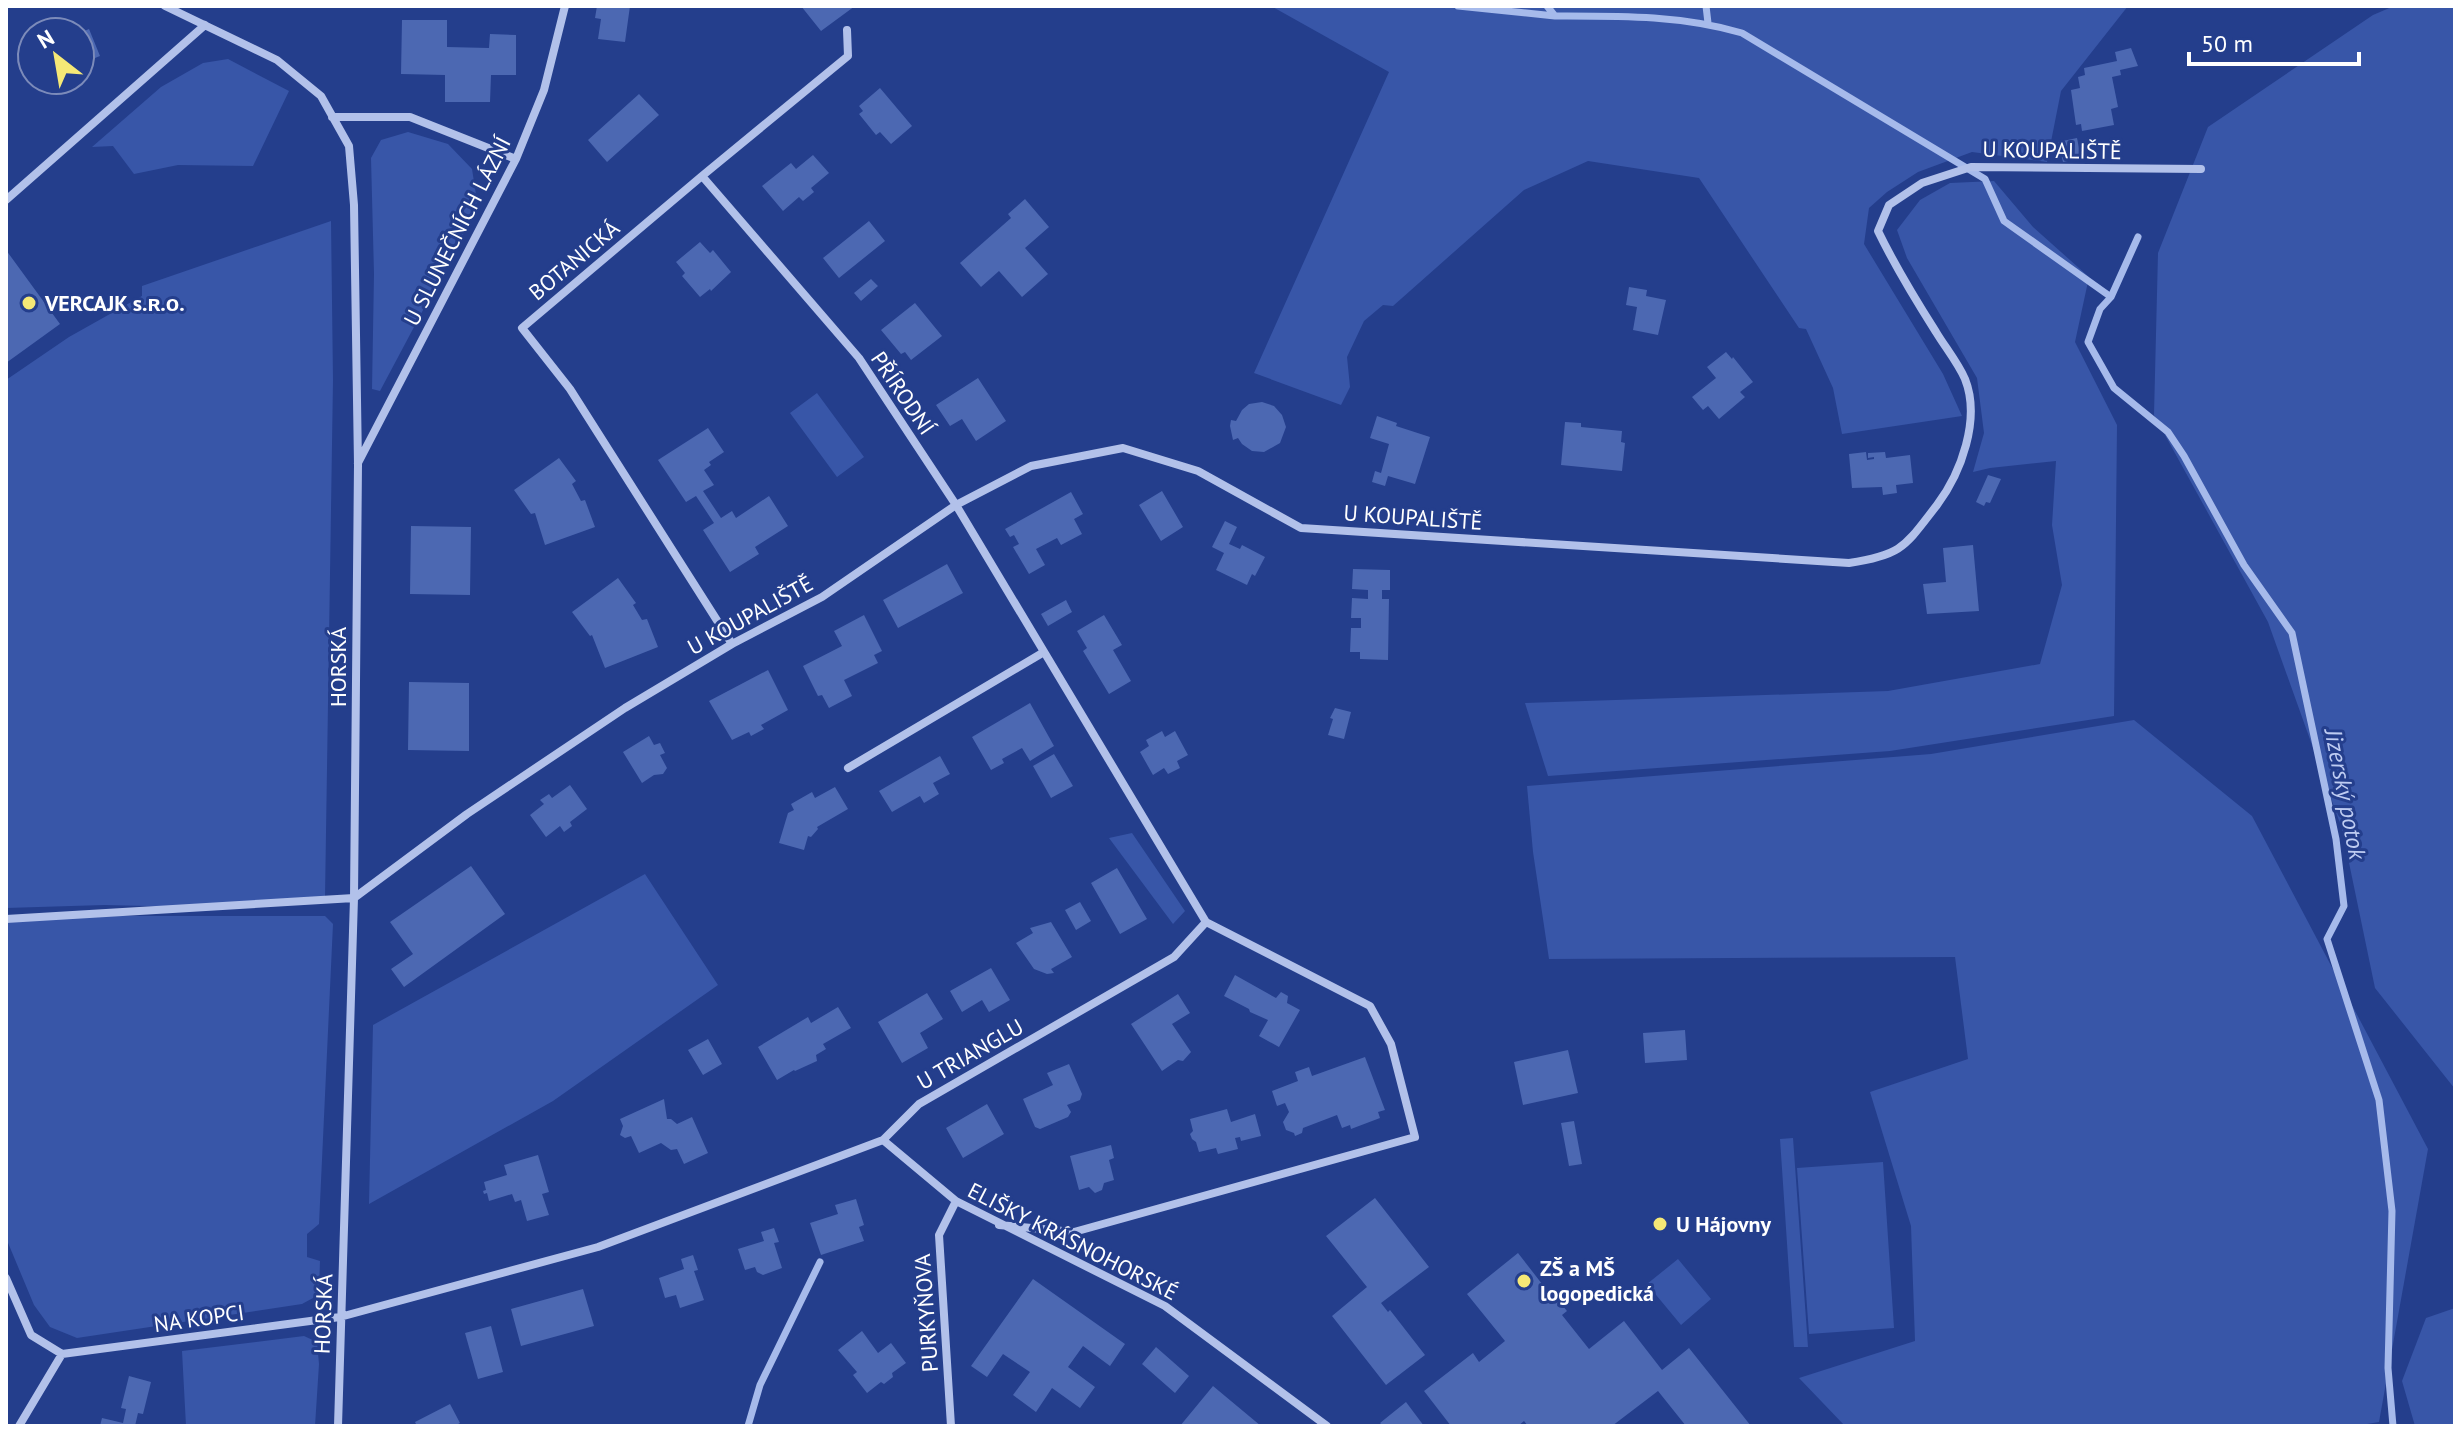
<svg xmlns="http://www.w3.org/2000/svg" width="2461" height="1432" viewBox="0 0 2461 1432" font-family="'PT Sans',sans-serif">
	<style>
		.green { fill: #3856a8 }
		.lines { fill: none; stroke-linecap: round; stroke-linejoin: round }
		.stream { stroke: #a6baeb; stroke-width: 7 }
		.building { fill: #4c68b2 }
		.street { stroke: #b2c1ea; stroke-width: 8 }
		.poi-dot { fill: #f5e876; stroke: #243e8c; stroke-width: 3 }
		.labels { text-anchor: middle; stroke-width: 6; stroke-linejoin: round; paint-order: stroke }
		.street-label { font-size: 22px; fill: #fff; stroke: #243e8c }
		.poi-label { font-size: 22px; font-weight: bold; fill: #fff; stroke: #243e8c; text-anchor: start }
		.water-label { font-size: 24px; font-style: italic; fill: #beccf2; stroke: #243e8c }
	</style>
	<rect width="100%" height="100%" fill="#243e8c"/>
	<path class="green" d="M1271 6H2128L2061 91 2047 162 1972 152 1918 172 1887 192 1869 208 1864 244 1943 374 1962 416 1842 434 1833 388 1806 329 1799 328 1699 178 1588 161 1524 190 1393 306 1383 305 1364 321 1347 357 1350 387 1341 405 1254 373 1389 72Z
		M2394 6H2455V1089L2375 988 2342 829 2268 622 2154 415 2158 253 2208 127 2373 15Z
		M228 59 289 91 253 166 178 165 134 174 113 146 92 147 161 87 203 63Z
		M408 132 448 144 472 169 477 201 473 216 380 391 372 389 374 274 371 158 381 140Z
		M1994 181 2033 227 2089 277 2075 342 2117 425 2114 716 1890 751 1548 776 1525 703 1888 691 2040 664 2062 585 2052 525 2056 461 1990 468 1973 472 1984 433 1977 378 1907 258 1897 230 1920 200 1950 183Z
		M331 221 333 380 325 898 235 908 104 905 6 908V380L69 337 142 296V286Z
		M817 393 864 457 837 477 790 413Z
		M2134 720 2252 816 2428 1149 2379 1422 2355 1426H1845L1799 1378 1915 1341 1911 1226 1870 1092 1968 1059 1955 957 1549 959 1533 852 1527 786 1931 754Z
		M1132 833 1185 911 1173 924 1109 838Z
		M645 874 718 985 553 1101 369 1204 373 1025Z
		M6 916H325L333 924 319 1224 307 1234V1257L320 1261 319 1291 313 1298 302 1304 77 1338 50 1327 34 1305 6 1238Z
		M1793 1138 1808 1347H1794L1780 1139Z
		M1883 1162 1894 1328 1809 1334 1797 1168Z
		M1678 1259 1711 1299 1681 1325 1647 1284Z
		M2455 1308V1426H2415L2402 1381 2426 1318Z
		M304 1336 317 1342 319 1364 315 1426H186L182 1351Z"/>
	<g class="lines">
		<path class="stream" d="M1458 6 1555 16
			M1547 6 1555 16C1619 16 1680 15 1742 33L1985 179 2004 221 2111 297
			M1706 6 1708 23
			M2138 237 2111 297 2100 309 2088 342 2114 388 2168 432 2184 456 2244 565 2292 633 2336 839 2344 906 2327 939 2379 1100 2392 1211 2388 1368 2393 1426
			M748 1426 760 1385 820 1262"/>
	</g>
	<path class="building" d="M597 6H630L625 42 598 39 601 19 595 18Z
		M801 6H855L821 31Z
		M402 20H447V47L489 48 490 34 516 35V75H491L490 102H445V75L401 74Z
		M89 29 100 56 80 64V33Z
		M2131 48 2138 66 2120 70 2121 75 2112 77 2118 107 2111 109 2114 125 2082 131 2081 124 2076 125 2071 90 2080 88 2078 77 2085 75 2084 68 2117 61 2115 52Z
		M880 88 912 126 891 144 880 132 876 135 859 114 863 111 859 106Z
		M639 94 659 115 607 162 588 140Z
		M2077 138 2081 158 2063 162 2058 142Z
		M813 155 829 173 811 188 814 192 803 201 799 197 783 211 762 186 791 163 796 169Z
		M1025 199 1049 227 1025 248 1048 274 1022 297 999 271 981 287 960 263 1011 218 1008 214Z
		M869 221 885 241 839 278 823 258Z
		M700 242 710 253 713 250 731 272 711 291 710 289 700 297 682 276 685 273 676 262Z
		M6 250 60 324 6 363Z
		M871 279 878 286 861 301 854 293Z
		M1629 287 1647 290 1646 296 1666 300 1658 335 1633 330 1637 307 1626 305Z
		M915 303 942 336 911 360 905 352 901 354 881 330Z
		M1726 352 1732 359 1733 357 1753 382 1740 392 1745 397 1719 419 1708 406 1703 410 1692 397 1716 378 1707 367Z
		M978 378 1006 421 976 441 962 419 950 426 936 405Z
		M1262 402 1274 406 1282 415 1286 427 1280 443 1264 452 1252 451 1242 444 1238 438 1233 440 1230 426 1231 420 1236 421 1242 410 1249 404Z
		M1377 416 1397 423 1396 426 1430 437 1415 484 1388 476 1385 486 1372 482 1375 471 1381 473 1389 444 1370 438Z
		M1565 422 1581 423V427L1622 431 1621 442 1625 443 1622 471 1561 465Z
		M708 428 724 452 709 462 711 465 704 470 714 485 703 491 721 518 732 511 736 518 769 496 788 526 755 547 759 554 730 572 703 530 714 523 696 496 686 502 658 460Z
		M1866 452 1867 460 1874 459V457L1868 458V453L1885 452 1886 458 1910 455 1913 483 1896 485 1897 493 1883 495 1882 487 1852 488 1849 454Z
		M559 458 576 481 572 484 581 501 585 500 595 527 545 545 535 513 531 514 514 490Z
		M1988 475 2001 479 1990 503 1986 502 1984 506 1976 502Z
		M1162 491 1183 527 1161 541 1139 505Z
		M1071 492 1083 514 1074 519 1082 534 1061 545 1057 538 1036 549 1045 565 1029 574 1013 547 1019 544 1014 535 1010 537 1005 529Z
		M1225 521 1237 527 1229 544 1240 549 1242 545 1265 557 1255 576 1252 574 1247 585 1216 570 1224 553 1212 547Z
		M411 526 471 527 470 595 410 594Z
		M1973 545 1979 611 1927 614 1923 584 1946 582 1943 548Z
		M947 564 963 593 898 628 883 600Z
		M1353 569 1390 570V590H1382V599H1389L1388 660 1360 659V652H1350L1351 628H1361V618H1351L1352 598 1368 599V590L1352 589Z
		M618 578 636 603 633 605 642 620 647 619 658 647 605 668 592 635 590 636 572 612Z
		M1066 600 1072 612 1048 626 1041 614Z
		M864 615 882 651 874 655 878 663 844 680 852 696 829 708 822 695 818 696 803 666 842 646 834 631Z
		M1104 615 1122 645 1113 650 1131 681 1109 694 1083 651 1087 648 1077 631Z
		M768 670 788 710 761 725 764 729 751 736 749 732 732 740 709 701Z
		M409 682 469 683V751L408 750Z
		M1030 703 1054 746 1030 761 1022 748 1002 759 1004 763 991 770 972 737Z
		M1335 708 1351 712 1344 739 1328 735 1333 719 1330 718Z
		M1162 731 1165 737 1175 731 1188 755 1177 761 1180 768 1168 774 1164 768 1153 775 1140 752 1149 746 1146 740Z
		M649 736 654 745 660 743 665 753 660 755 667 768 663 774 654 775 642 783 623 752Z
		M1054 754 1073 786 1051 798 1033 766Z
		M940 756 950 774 933 783 939 794 924 803 920 796 892 812 879 791Z
		M570 785 587 809 570 822 572 826 564 832 560 826 546 837 530 815 544 804 540 800 549 794 552 798Z
		M835 787 848 809 817 827 818 829 811 837 808 836 804 850 779 843 788 813 794 810 791 804 812 792 815 798Z
		M471 866 505 914 404 987 391 969 413 954 390 922Z
		M1117 868 1147 919 1120 934 1091 883Z
		M1080 902 1091 921 1076 930 1065 910Z
		M1051 922 1072 957 1051 969 1054 973 1047 974 1034 969 1016 943 1033 933 1030 928Z
		M991 968 1010 1000 989 1012 982 1000 962 1012 950 991Z
		M1235 975 1276 998 1281 992 1288 996 1287 1003 1300 1010 1279 1047 1259 1036 1268 1020 1250 1012 1249 1009 1224 996Z
		M927 993 943 1019 920 1033 928 1048 902 1063 878 1022Z
		M1178 994 1190 1013 1172 1024 1191 1052 1183 1061 1178 1060 1162 1071 1131 1024Z
		M838 1007 851 1028 823 1044 826 1049 816 1055 817 1061 795 1071 794 1070 777 1080 758 1047 808 1017 811 1023Z
		M1685 1030 1687 1060 1645 1063 1643 1033Z
		M708 1039 722 1064 703 1075 688 1050Z
		M1568 1050 1578 1093 1523 1105 1514 1062Z
		M1365 1057 1385 1110 1378 1112 1380 1118 1351 1129 1350 1125 1342 1128 1337 1115 1303 1128 1302 1133 1295 1136 1294 1133 1286 1130 1283 1122 1289 1112 1285 1103 1277 1106 1272 1091 1298 1081 1295 1072 1309 1067 1312 1076Z
		M1069 1064 1082 1094 1080 1100 1067 1105 1071 1112 1068 1117 1040 1129 1035 1127 1023 1099 1053 1085 1047 1073Z
		M664 1099 667 1119H671L677 1124 692 1117 708 1153 684 1164 677 1149 671 1150 661 1143 639 1153 631 1136 625 1138 620 1135 623 1126 620 1119Z
		M987 1104 1004 1134 963 1158 946 1128Z
		M1227 1109 1231 1122 1255 1114 1261 1136 1241 1141 1240 1137 1235 1138 1238 1149 1218 1154 1216 1148 1199 1152 1196 1142 1192 1139 1190 1134 1193 1131 1190 1119Z
		M1574 1121 1582 1164 1569 1166 1561 1123Z
		M1111 1145 1114 1158 1109 1160 1114 1180 1104 1183 1102 1190 1095 1193 1089 1187 1079 1190 1070 1156Z
		M538 1155 549 1192 542 1194 549 1215 527 1221 521 1200 515 1202 512 1194 489 1201 487 1193 484 1194 483 1191 486 1190 484 1182 507 1175 504 1165Z
		M1375 1198 1429 1267 1381 1303 1388 1312 1390 1310 1425 1355 1386 1385 1332 1316 1367 1287 1326 1236Z
		M856 1199 864 1225 859 1227 864 1241 821 1255 810 1223 838 1214 835 1205Z
		M774 1228 779 1242 774 1243 782 1268 763 1275 757 1272 755 1267 745 1270 738 1249 764 1241 761 1232Z
		M1518 1253 1556 1302 1558 1300 1567 1311 1562 1315 1589 1349 1624 1321 1662 1370 1689 1348 1751 1426H1686L1658 1391 1612 1426H1528L1524 1421 1518 1426H1451L1424 1391 1473 1353 1479 1362 1505 1341 1467 1294Z
		M693 1255 698 1270 694 1271 704 1300 680 1308 676 1295 665 1298 659 1278 684 1269 681 1259Z
		M1033 1279 1125 1344 1110 1366 1083 1346 1068 1367 1095 1387 1080 1408 1052 1388 1036 1412 1013 1395 1030 1372 1003 1354 987 1377 971 1366Z
		M583 1289 594 1326 521 1346 511 1309Z
		M491 1326 503 1372 478 1379 465 1333Z
		M862 1331 878 1353 891 1343 906 1363 892 1373 893 1377 884 1384 881 1382 867 1393 853 1375 857 1372 838 1350Z
		M1156 1347 1189 1376 1175 1393 1142 1364Z
		M129 1376 151 1382 143 1414 138 1413 135 1426H100L102 1418 123 1423 126 1409 121 1408Z
		M1213 1386 1261 1426H1180Z
		M1406 1402 1424 1426H1383L1380 1423Z
		M450 1404 460 1423 454 1426H417L415 1422Z"/>
	<g class="lines">
		<path class="street" d="M165 6 277 60 321 96 349 146 354 205 358 464 354 898 338 1426
			M332 117H410L516 159
			M702 176 859 358 956 505 1206 922
			M6 200 205 25
			M358 463 516 159 544 90 565 6
			M732 644 570 389 522 328 702 176 848 56 847 30
			M848 768 1044 652
			M354 898 467 814 625 708 732 644 822 597 956 505 1031 466 1123 448 1198 471 1301 528 1849 563C1903 555 1905 546 1937 505 1961 473 1981 419 1965 379 1958 363 1945 347 1936 332 1915 299 1895 266 1878 231L1889 205 1922 183 1971 167 2201 169
			M6 919 354 898
			M883 1140 956 1201 1165 1306 1327 1426
			M999 1225 1074 1232 1415 1137 1391 1044 1370 1006 1206 922
			M6 1278 31 1335 62 1354 340 1317 598 1247 883 1140 919 1104 1174 957 1206 922
			M19 1426 62 1354
			M951 1426 939 1235 956 1201"/>
	</g>
	<g class="poi-dot">
		<circle cx="29" cy="303" r="8"/>
		<circle cx="1660" cy="1224" r="8"/>
		<circle cx="1524" cy="1281" r="8"/>
	</g>
	<g class="labels">
		<g class="street-label">
			<text transform="translate(2052 150) rotate(1)" y="8">U KOUPALIŠTĚ</text>
			<text transform="translate(457 231) rotate(-63)" y="8">U SLUNEČNÍCH LÁZNÍ</text>
			<text transform="translate(574 260) rotate(-40)" y="8">BOTANICKÁ</text>
			<text transform="translate(903 393) rotate(56)" y="8">PŘÍRODNÍ</text>
			<text transform="translate(1413 517) rotate(4)" y="8">U KOUPALIŠTĚ</text>
			<text transform="translate(750 615) rotate(-29)" y="8">U KOUPALIŠTĚ</text>
			<text transform="translate(338 667) rotate(-90)" y="8">HORSKÁ</text>
			<text transform="translate(970 1054) rotate(-30)" y="8">U TRIANGLU</text>
			<text transform="translate(1073 1241) rotate(27)" y="8">ELIŠKY KRÁSNOHORSKÉ</text>
			<text transform="translate(926 1313) rotate(-94)" y="8">PURKYŇOVA</text>
			<text transform="translate(323 1314) rotate(-88)" y="8">HORSKÁ</text>
			<text transform="translate(199 1318) rotate(-8)" y="8">NA KOPCI</text>
		</g>
		<g class="poi-label">
			<text x="45" y="311">VERCAJK s.ʀ.ᴏ.</text>
			<text x="1676" y="1232">U Hájovny</text>
			<text x="1540" y="1276">ZŠ a MŠ<tspan x="1540" dy="25">logopedická</tspan></text>
		</g>
		<g class="water-label">
			<text transform="translate(2345 794) rotate(79)" y="8">Jizerský potok</text>
		</g>
	</g>
	<rect width="2461" height="1432" fill="none" stroke="#ffffff" stroke-width="16"/>
	<g transform="translate(56 56) rotate(329)"><circle r="38" fill="#243e8c" stroke="#7c8bba" stroke-width="2"/>
	<path d="M0-6L14 30L0 20L-14 30Z" fill="#f5e876"/>
	<text y="-12" font-size="22" font-weight="bold" text-anchor="middle" fill="#ffffff">N</text>
	</g>
	<path d="M2189 52v12h170v-12" fill="none" stroke="#ffffff" stroke-width="4"/>
	<text x="2201" y="52" font-size="24" fill="#ffffff" stroke="#243e8c" stroke-width="6" paint-order="stroke">50 m</text>
</svg>
